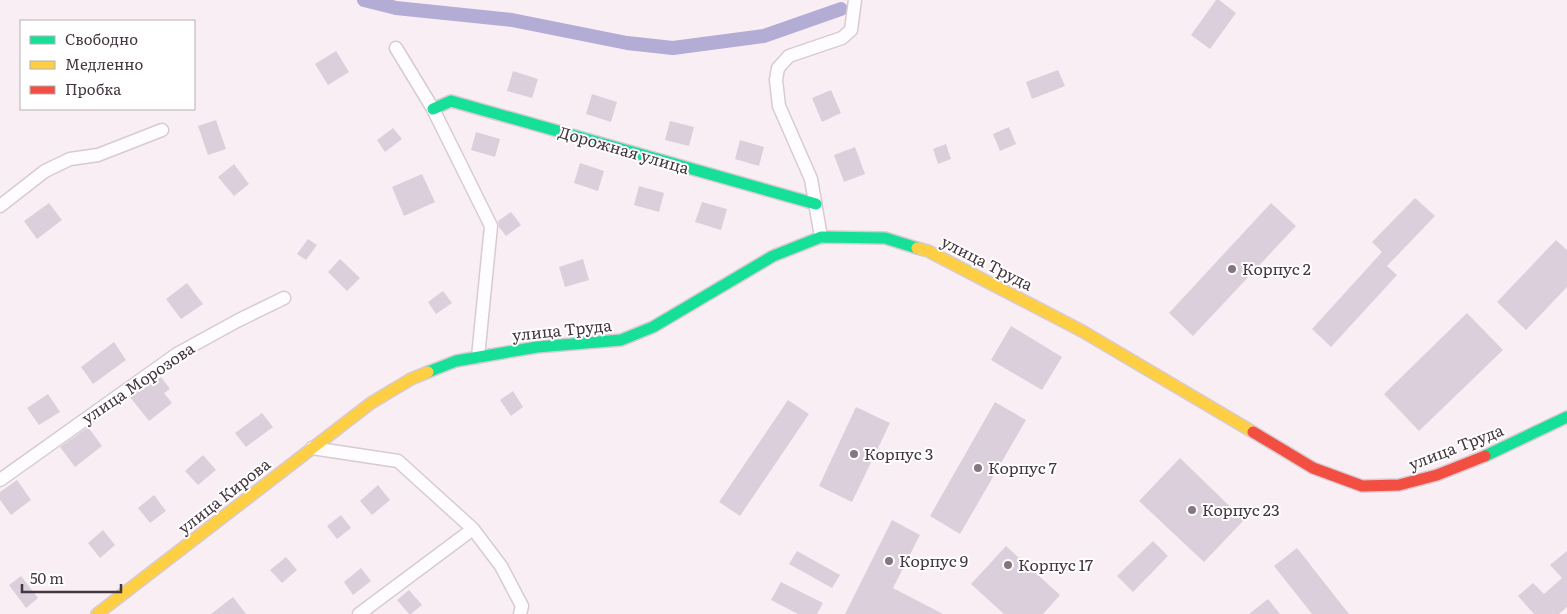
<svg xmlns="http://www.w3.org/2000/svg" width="1567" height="614" viewBox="0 0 1567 614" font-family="Literata,serif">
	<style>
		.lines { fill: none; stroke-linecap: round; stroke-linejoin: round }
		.canal { stroke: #b3acd5; stroke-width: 14 }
		.building { fill: #dbcfdc }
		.street-casing { stroke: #d7cbd2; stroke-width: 15 }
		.fast-casing { stroke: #d7cbd2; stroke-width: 14 }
		.slow-casing { stroke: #d7cbd2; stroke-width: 14 }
		.jam-casing { stroke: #d7cbd2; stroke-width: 14 }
		.street { stroke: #fefcfe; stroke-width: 12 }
		.fast { stroke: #16e098; stroke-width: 11 }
		.slow { stroke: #ffcf43; stroke-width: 11 }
		.jam { stroke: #f24e42; stroke-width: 11 }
		.poi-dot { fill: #84777f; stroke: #fff; stroke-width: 2 }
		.labels { text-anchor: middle; stroke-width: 4; stroke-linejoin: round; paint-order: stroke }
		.street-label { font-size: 16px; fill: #44373f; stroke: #fff }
		.poi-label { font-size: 16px; fill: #44373f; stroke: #fff; text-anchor: start }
	</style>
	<rect width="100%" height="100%" fill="#faeef5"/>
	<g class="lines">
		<path class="canal" d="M364 0 396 8 512 20 627 43 673 48 764 36 841 9"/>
	</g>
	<path class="building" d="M1216 0H1219L1236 13 1210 49 1191 35Z
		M336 51 349 72 328 85 315 64Z
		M1058 70 1065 86 1032 99 1026 82Z
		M513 71 538 79 532 98 507 91Z
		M831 90 841 113 822 122 812 98Z
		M592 94 617 102 611 122 586 114Z
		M216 120 226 149 208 155 198 126Z
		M670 121 694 127 689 146 665 140Z
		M1009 127 1016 144 1000 151 993 134Z
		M393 128 402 139 385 152 377 140Z
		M476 132 500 139 495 157 471 150Z
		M740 140 764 147 759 166 735 159Z
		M946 144 951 159 938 164 933 149Z
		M855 147 865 174 844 182 834 155Z
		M580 163 604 171 598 191 574 183Z
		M234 164 249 184 234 196 218 177Z
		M422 174 435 202 404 216 392 187Z
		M639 186 664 193 659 212 634 205Z
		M1415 198 1435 216 1387 266 1397 275 1331 347 1312 329 1382 252 1372 242Z
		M702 202 727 209 721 230 695 222Z
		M49 203 62 220 37 239 24 221Z
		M1271 203 1296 226 1193 336 1169 313Z
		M511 212 521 225 506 236 499 227 498 221Z
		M308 239 317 245 306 260 297 254Z
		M1556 240 1567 250V287L1526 330 1497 302Z
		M340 259 360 278 347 291 328 272Z
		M583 259 589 280 565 287 559 267Z
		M187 283 203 304 181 319 166 299Z
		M443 291 452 303 436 314 428 302Z
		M1467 313 1503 350 1419 431 1384 394Z
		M1011 326 1062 357 1042 390 991 360Z
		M114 342 126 360 93 384 81 367Z
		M161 377 170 389 164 393 172 403 149 421 130 397Z
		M513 391 523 407 511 416 500 400Z
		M48 394 60 412 39 425 27 408Z
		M788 400 809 414 740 516 719 502Z
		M995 402 1026 420 960 534 930 516Z
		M856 407 890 423 852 502 819 486Z
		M262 413 273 427 246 447 235 433Z
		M88 427 102 446 75 467 60 447Z
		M203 455 216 470 198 485 185 471Z
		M1180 458 1244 520 1204 562 1139 501Z
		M17 480 31 500 11 515 0 500V492Z
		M378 485 390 500 372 515 360 501Z
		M154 495 166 511 150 523 138 508Z
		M341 515 351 528 337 539 327 526Z
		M892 520 920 535 893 588 943 614H845Z
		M103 530 115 545 100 558 88 543Z
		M1153 541 1168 556 1133 592 1117 576Z
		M1006 546 1060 595 1043 614H1004L971 584Z
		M1297 548 1349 614H1312L1274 566Z
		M797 551 840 575 832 588 789 564Z
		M1567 551V607L1559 614H1534L1518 596 1533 583 1544 594 1562 578 1550 565Z
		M286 557 297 570 282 583 270 570Z
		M361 568 371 581 353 595 344 582Z
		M21 576 38 598 26 608 9 585Z
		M781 582 823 603 817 614H798L771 600Z
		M409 590 422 605 411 614H409L397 600Z
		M233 597 246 614H211Z
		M1268 599 1280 614H1249Z"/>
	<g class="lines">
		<g class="street-casing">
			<path id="street" d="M396 48 433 109 491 226 478 357
				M0 206 45 171 70 159 98 155 162 130
				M821 237 811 179 779 106 776 80 778 68 789 56 842 38 851 30 855 0
				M312 448 398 461 473 529 501 566 522 606 520 614
				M0 480 177 354 237 321 284 298
				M359 614 473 529"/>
		</g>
		<g class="fast-casing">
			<path id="fast" d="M433 109 451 101 816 204
				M428 372 456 361 537 347 621 340 653 327 773 256 821 237 885 238 917 248
				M1485 456 1567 417"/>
		</g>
		<g class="slow-casing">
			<path id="slow" d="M917 248 928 251 1082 331 1253 432
				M97 614 371 403 411 379 428 372"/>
		</g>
		<g class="jam-casing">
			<path id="jam" d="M1253 432 1313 468 1362 486 1399 485 1437 475 1485 456"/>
		</g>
		<use href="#street" class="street"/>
		<use href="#fast" class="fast"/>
		<use href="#slow" class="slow"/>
		<use href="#jam" class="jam"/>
	</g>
	<g class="poi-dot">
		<circle cx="1232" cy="269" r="5"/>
		<circle cx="854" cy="454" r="5"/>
		<circle cx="978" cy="468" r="5"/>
		<circle cx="1192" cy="510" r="5"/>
		<circle cx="889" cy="561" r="5"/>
		<circle cx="1008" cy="565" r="5"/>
	</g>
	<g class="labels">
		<g class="street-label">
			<text transform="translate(624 150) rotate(16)" y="6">Дорожная улица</text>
			<text transform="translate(987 263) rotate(27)" y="6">улица Труда</text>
			<text transform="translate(562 330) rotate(-6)" y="6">улица Труда</text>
			<text transform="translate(138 383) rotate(-34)" y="6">улица Морозова</text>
			<text transform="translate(1456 447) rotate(-21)" y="6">улица Труда</text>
			<text transform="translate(224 496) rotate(-38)" y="6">улица Кирова</text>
		</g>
		<g class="poi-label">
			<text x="1242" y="275">Корпус 2</text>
			<text x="864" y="460">Корпус 3</text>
			<text x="988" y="474">Корпус 7</text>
			<text x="1202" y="516">Корпус 23</text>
			<text x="899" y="567">Корпус 9</text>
			<text x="1018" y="571">Корпус 17</text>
		</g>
	</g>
	<rect x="20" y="20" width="175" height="90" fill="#ffffff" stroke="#b4afb2"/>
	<rect x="30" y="36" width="25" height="8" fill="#16e098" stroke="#b4afb2"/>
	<text x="65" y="45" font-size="15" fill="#44373f">Свободно</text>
	<rect x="30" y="61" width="25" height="8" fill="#ffcf43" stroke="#b4afb2"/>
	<text x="65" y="70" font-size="15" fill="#44373f">Медленно</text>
	<rect x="30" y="86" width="25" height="8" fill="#f24e42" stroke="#b4afb2"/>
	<text x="65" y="95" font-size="15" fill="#44373f">Пробка</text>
	<path d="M22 584v8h99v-8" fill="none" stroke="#44373f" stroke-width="2.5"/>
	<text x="30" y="584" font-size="15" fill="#44373f" stroke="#ffffff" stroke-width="4" paint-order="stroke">50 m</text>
</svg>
